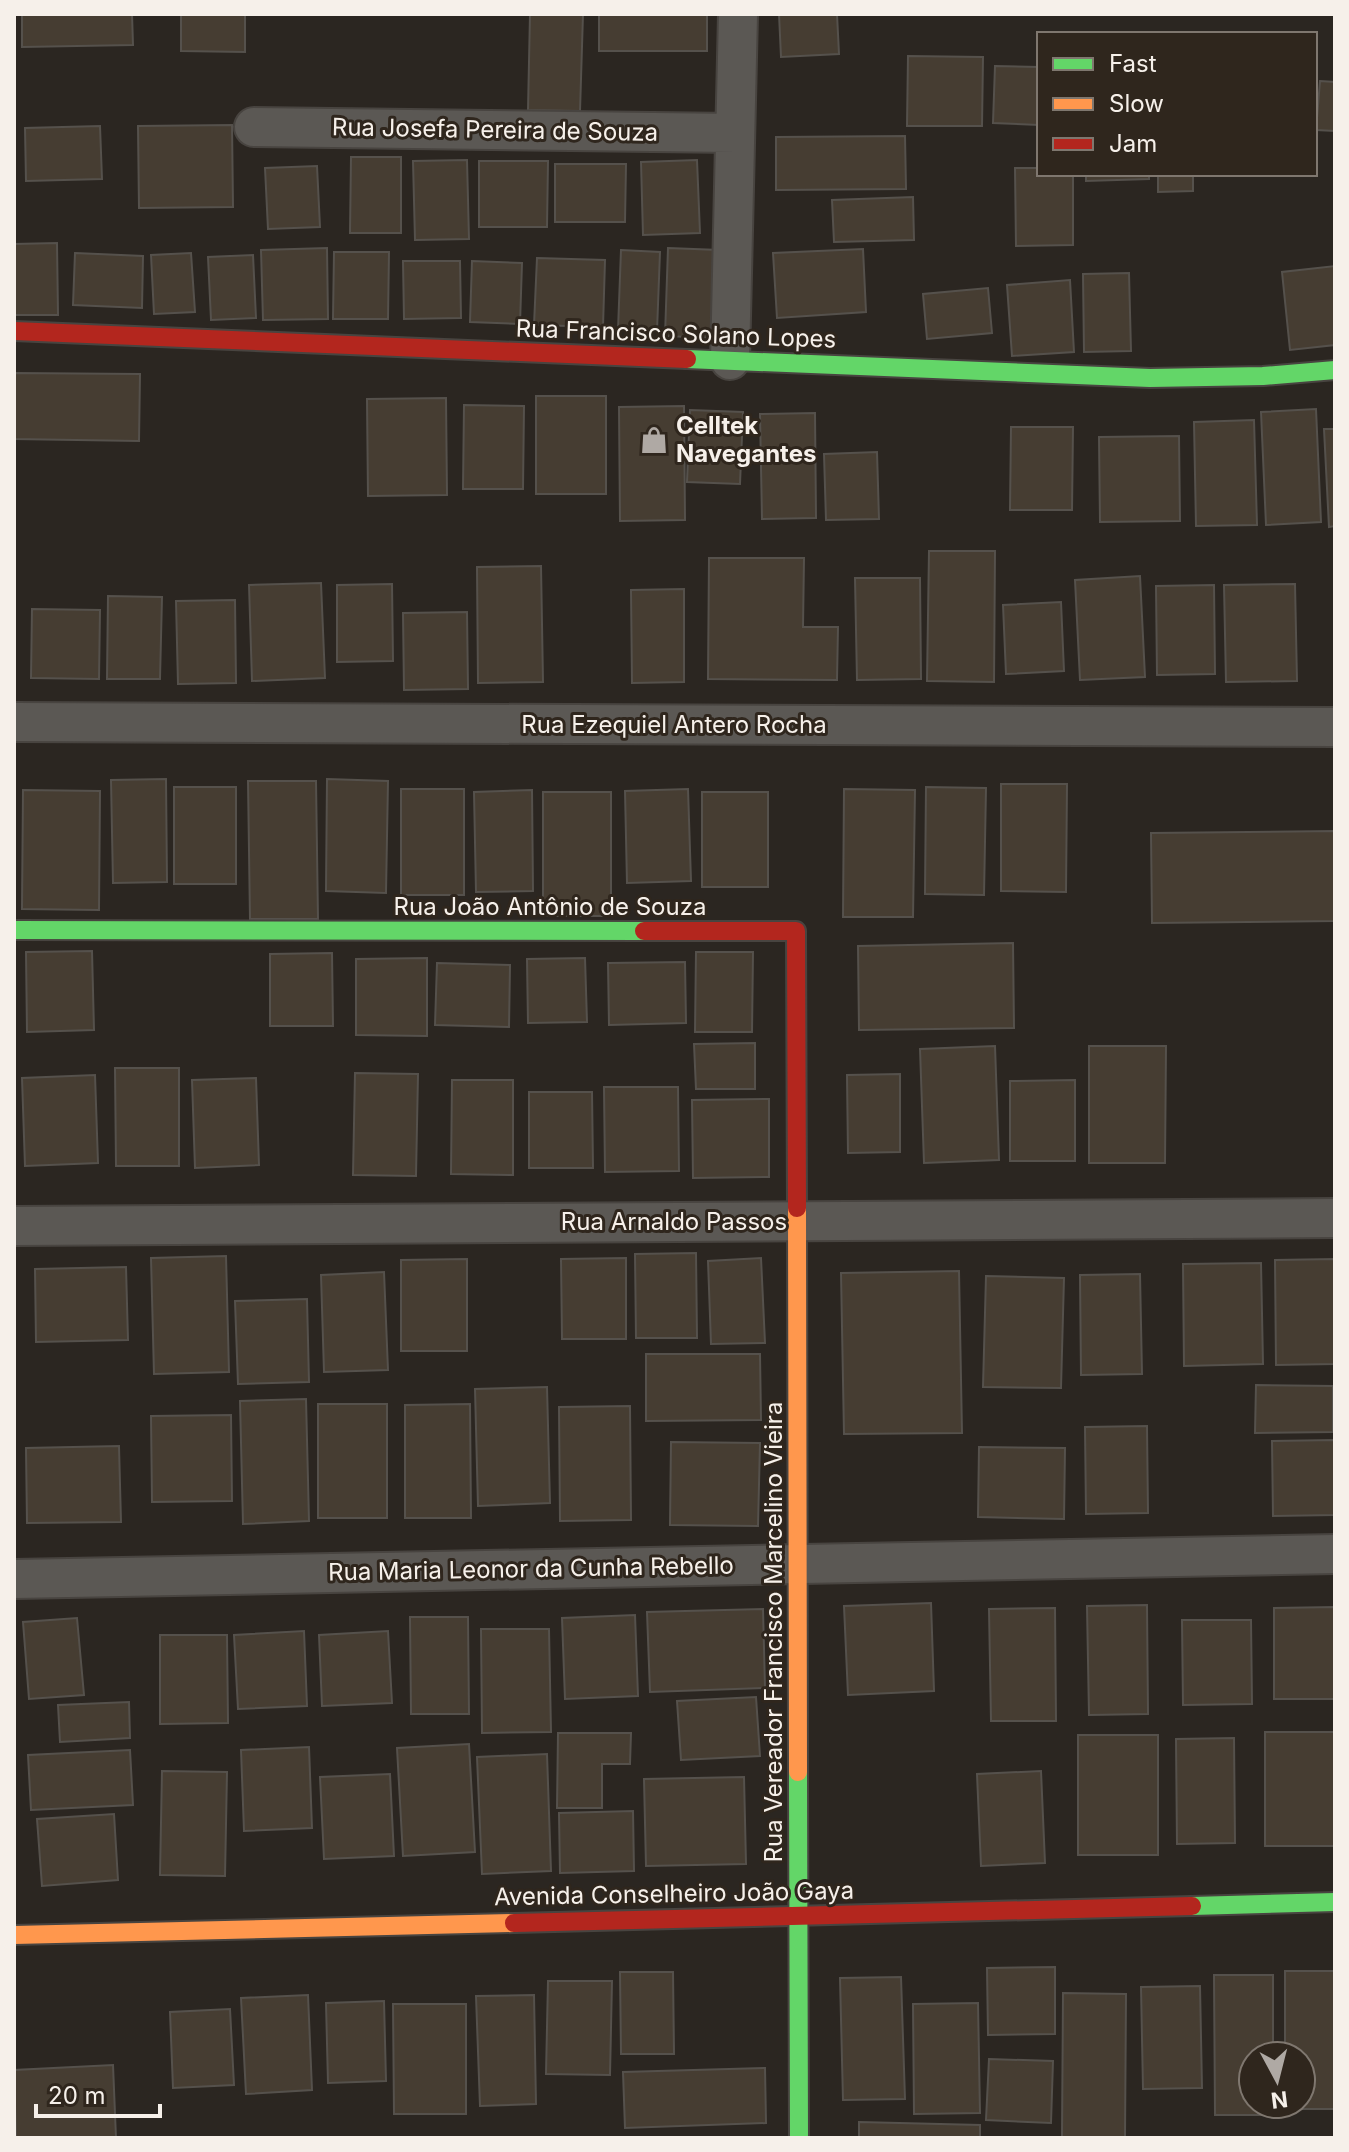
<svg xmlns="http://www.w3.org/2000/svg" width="1349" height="2152" viewBox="0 0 1349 2152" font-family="Inter,sans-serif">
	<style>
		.building { fill: #463d32; stroke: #55514c; stroke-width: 2 }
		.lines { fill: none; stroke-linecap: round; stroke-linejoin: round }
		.street-casing { stroke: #484440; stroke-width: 42 }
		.fast-casing { stroke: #484440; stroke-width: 22 }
		.slow-casing { stroke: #484440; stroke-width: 22 }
		.jam-casing { stroke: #484440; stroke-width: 22 }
		.street { stroke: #5b5854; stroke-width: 38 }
		.fast { stroke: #63d668; stroke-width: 18 }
		.slow { stroke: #ff974d; stroke-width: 18 }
		.jam { stroke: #b3261e; stroke-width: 18 }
		.labels { text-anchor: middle; stroke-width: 6; stroke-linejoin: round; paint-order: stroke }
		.street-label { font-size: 24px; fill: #f6f0ea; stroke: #2f261d }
		.poi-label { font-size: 24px; font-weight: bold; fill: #f6f0ea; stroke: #2f261d; text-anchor: start }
	</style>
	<rect width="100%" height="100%" fill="#2b2621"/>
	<path class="building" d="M22 14H132L133 45 22 47Z
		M181 14H245V52L181 51Z
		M530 14H583L580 111 528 110Z
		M599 14H707V51H599Z
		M779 14H837L839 54 781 57Z
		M908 56 983 57 982 126H907Z
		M995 66 1039 67V125L993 123Z
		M1320 81 1335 82V131L1316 130Z
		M232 125 233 207 139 208 138 126Z
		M100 126 102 179 26 181 25 128Z
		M905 136 906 189 776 190V137Z
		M351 157H401V233H350Z
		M467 160 469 239 415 240 413 161Z
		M697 160 700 233 643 235 641 162Z
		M479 161H548L547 227H479Z
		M555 164H626L625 222H555Z
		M317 166 320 227 268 229 265 168Z
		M1015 168H1039V174H1073V245L1016 246Z
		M1086 174H1149V179L1086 181Z
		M1158 174H1193V191L1158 192Z
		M913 197 914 240 834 242 832 200Z
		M57 243 58 315H14V244Z
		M327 248 328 319 263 320 261 250Z
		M668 248 719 250 715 338 665 336Z
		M863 249 866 312 777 318 773 253Z
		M621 250 660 252 657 331 618 330Z
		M334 252H389L388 319H333Z
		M75 253 143 256 142 308 73 305Z
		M191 253 195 312 154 314 151 255Z
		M253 255 256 318 211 320 208 257Z
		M537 258 605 260 603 327 534 325Z
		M403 261H460L461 318 404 319Z
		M472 261 522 263 520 324 470 322Z
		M1335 266V345L1290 350 1282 272Z
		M1129 273 1131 351 1084 352 1083 274Z
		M1070 280 1074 352 1012 356 1007 285Z
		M988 288 992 333 927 339 923 294Z
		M14 373 140 374 139 441 14 439Z
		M536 396H606V494H536Z
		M446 398 447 495 368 496 367 399Z
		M464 405 524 406 523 489H463Z
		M684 406 685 520 620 521 619 407Z
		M1316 409 1321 522 1266 525 1261 412Z
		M690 410 743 412 740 484 687 482Z
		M815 413 816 518 762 519 760 414Z
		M1254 420 1257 525 1196 526 1194 422Z
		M1011 427H1073L1072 510H1010Z
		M1324 429H1335V526L1329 527Z
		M1179 436 1180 521 1100 522 1099 437Z
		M877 452 879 519 826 520 824 454Z
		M929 551H995L994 682 927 681Z
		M709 558H804L803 627H838L837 680 708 679Z
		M541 566 543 682 478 683 477 567Z
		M1140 576 1145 677 1080 680 1075 580Z
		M855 578H920L921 679 857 680Z
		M321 583 325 678 252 681 249 585Z
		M392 584 393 661 337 662V585Z
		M1295 584 1297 681 1226 682 1224 585Z
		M1214 585 1215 674 1157 675 1156 586Z
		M684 589V682L632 683 631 590Z
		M108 596 162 597 160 679H107Z
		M235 600 236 683 178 684 176 601Z
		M1061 602 1064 671 1006 674 1003 605Z
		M32 609 100 610 99 679 31 678Z
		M467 612 468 689 404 690 403 613Z
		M166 779 167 882 113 883 111 780Z
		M327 779 388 781 386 893 326 891Z
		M248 781H316L318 919H250Z
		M1001 784H1067L1066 892 1001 891Z
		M174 787H236V884H174Z
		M926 787 986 788 984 895 925 894Z
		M401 789H464V895H401Z
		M688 789 691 881 627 883 625 791Z
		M844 789 915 790 913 917H843Z
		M23 790 100 791 99 910 22 909Z
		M532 790 533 891 476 892 474 792Z
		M543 792H611V916H543Z
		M702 792H768V887H702Z
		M1335 831V921L1152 923 1151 833Z
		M1013 943 1014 1028 859 1030 858 946Z
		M92 951 94 1030 27 1032 26 952Z
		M696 952H753L752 1032H695Z
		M332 953 333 1026H270V954Z
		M427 958V1036L356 1035V959Z
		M585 958 587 1022 528 1023 527 959Z
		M685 962 686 1023 609 1025 608 963Z
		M437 963 510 965 509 1027 435 1025Z
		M755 1043V1089H696L694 1044Z
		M995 1046 999 1160 924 1163 920 1049Z
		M1089 1046H1166L1165 1163H1089Z
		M115 1068H179V1166H116Z
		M355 1073 418 1074 416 1176 353 1175Z
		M900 1074V1152L848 1153 847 1075Z
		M95 1075 98 1163 25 1166 22 1078Z
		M256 1078 259 1165 195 1168 192 1080Z
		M452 1080H513V1175L451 1174Z
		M1075 1080V1161H1010V1081Z
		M604 1087H678L679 1171 605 1172Z
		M529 1092H592L593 1168H529Z
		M769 1099V1177L693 1178 692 1100Z
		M696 1253 697 1338H636L635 1254Z
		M226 1256 229 1372 154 1374 151 1258Z
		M626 1258V1339H562L561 1259Z
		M761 1258 765 1343 711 1344 708 1261Z
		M467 1259V1351H401V1260Z
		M1335 1259V1364L1276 1365 1275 1260Z
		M1261 1263 1263 1364 1184 1366 1183 1264Z
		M126 1267 128 1340 36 1342 35 1269Z
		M959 1271 962 1433 844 1434 841 1273Z
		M384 1272 388 1370 324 1372 321 1275Z
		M1140 1274 1142 1374 1081 1375 1080 1275Z
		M986 1276 1064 1278 1061 1388 983 1387Z
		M307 1299 309 1382 238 1384 235 1301Z
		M646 1354H760L761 1420 646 1421Z
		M1256 1385 1333 1386V1432L1255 1433Z
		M547 1387 550 1503 478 1506 475 1389Z
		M306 1399 309 1521 243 1524 240 1401Z
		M318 1404H387V1518H318Z
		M470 1404 471 1518H405V1405Z
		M630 1406 631 1520 560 1521 559 1407Z
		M231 1415 232 1501 152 1502 151 1416Z
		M1147 1426 1148 1513 1086 1514 1085 1427Z
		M1335 1440V1515L1273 1516 1272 1441Z
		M671 1442 760 1443 758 1526 670 1525Z
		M119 1446 121 1522 27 1523 26 1448Z
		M979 1447 1065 1448 1064 1519 978 1517Z
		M931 1603 934 1691 848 1695 844 1606Z
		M1147 1605 1148 1714 1089 1715 1087 1606Z
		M1335 1607V1699H1274V1608Z
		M1055 1608 1056 1721H991L989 1609Z
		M763 1609 765 1688 650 1692 647 1612Z
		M635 1615 638 1696 565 1699 562 1618Z
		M410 1617H468L469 1714H411Z
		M77 1618 84 1695 29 1699 23 1622Z
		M1182 1620H1251L1252 1704 1183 1705Z
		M481 1629H549L551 1732 482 1733Z
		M304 1631 307 1706 238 1709 234 1635Z
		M388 1631 392 1703 322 1706 319 1635Z
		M160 1635H227L228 1723 160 1724Z
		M756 1697 760 1756 681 1760 677 1701Z
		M129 1702 130 1738 60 1742 58 1705Z
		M1265 1732H1335V1846H1265Z
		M558 1733H631L630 1764H602V1808H557Z
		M1078 1735H1158V1855H1078Z
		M1234 1738 1235 1843 1177 1844 1176 1739Z
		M469 1744 475 1852 403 1856 397 1748Z
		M309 1747 312 1828 244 1831 241 1750Z
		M130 1750 133 1805 31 1810 28 1755Z
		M547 1754 551 1871 482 1874 477 1757Z
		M162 1771 227 1772 225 1876 160 1875Z
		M1041 1771 1045 1863 981 1866 977 1774Z
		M390 1774 394 1856 324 1859 320 1777Z
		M744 1777 746 1864 646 1866 644 1779Z
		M633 1811 634 1871 560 1873 559 1813Z
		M114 1814 118 1880 42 1886 37 1819Z
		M1055 1967V2034L988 2035 987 1968Z
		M1285 1971H1335V2109H1285V2104H1301V2056H1285Z
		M620 1972H673L674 2054H621Z
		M1214 1975H1273V2056H1253V2104H1273V2115H1215Z
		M901 1977 905 2099 843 2100 840 1978Z
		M548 1981H612L610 2075 546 2074Z
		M1200 1986 1202 2088 1143 2089 1141 1987Z
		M1063 1993 1126 1994 1125 2138H1062Z
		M308 1995 312 2090 246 2094 241 1998Z
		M534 1995 536 2104 480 2106 476 1996Z
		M384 2001 386 2081 328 2083 326 2003Z
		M978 2003 980 2113 914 2114 913 2004Z
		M393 2004H466V2114H394Z
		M230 2009 234 2085 173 2088 170 2012Z
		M989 2059 1053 2061 1051 2123 986 2120Z
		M113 2065 116 2138H16L14 2070Z
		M765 2068 766 2123 625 2128 623 2072Z
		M859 2122 980 2125V2138H859Z"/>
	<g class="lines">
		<g class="street-casing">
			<path id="street" d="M254 127 735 133
				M730 360 738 14
				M14 722 1335 727
				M14 1226 1335 1218
				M14 1579 1335 1554"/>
		</g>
		<g class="fast-casing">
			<path id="fast" d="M687 359 1150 378 1263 376 1335 370
				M14 930 644 931
				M798 1772 799 2138
				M1192 1906 1335 1902"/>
		</g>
		<g class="slow-casing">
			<path id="slow" d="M797 1208 798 1772
				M14 1935 514 1923"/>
		</g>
		<g class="jam-casing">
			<path id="jam" d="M14 331 687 359
				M644 931H796L797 1208
				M514 1923 1192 1906"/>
		</g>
		<use href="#street" class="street"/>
		<use href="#fast" class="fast"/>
		<use href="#slow" class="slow"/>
		<use href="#jam" class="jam"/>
	</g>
	<defs>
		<g id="shop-bare" transform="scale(2.16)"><path d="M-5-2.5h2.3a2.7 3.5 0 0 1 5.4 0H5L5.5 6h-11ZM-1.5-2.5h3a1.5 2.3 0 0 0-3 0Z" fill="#afa9a4" stroke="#2f261d" stroke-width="2.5" paint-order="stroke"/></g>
	</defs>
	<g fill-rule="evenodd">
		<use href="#shop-bare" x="654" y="440"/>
	</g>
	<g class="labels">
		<g class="street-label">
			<text transform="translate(495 130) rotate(1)" y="8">Rua Josefa Pereira de Souza</text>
			<text transform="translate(676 334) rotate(2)" y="8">Rua Francisco Solano Lopes</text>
			<text x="674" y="733">Rua Ezequiel Antero Rocha</text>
			<text x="550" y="915">Rua João Antônio de Souza</text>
			<text x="674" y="1230">Rua Arnaldo Passos</text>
			<text transform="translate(531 1569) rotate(-1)" y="8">Rua Maria Leonor da Cunha Rebello</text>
			<text transform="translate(774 1632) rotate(-90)" y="8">Rua Vereador Francisco Marcelino Vieira</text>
			<text transform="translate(674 1894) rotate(-1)" y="8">Avenida Conselheiro João Gaya</text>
		</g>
		<g class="poi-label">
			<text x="676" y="434">Celltek<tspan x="676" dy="28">Navegantes</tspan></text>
		</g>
	</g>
	<rect width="1349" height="2152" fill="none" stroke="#f6f0ea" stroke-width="32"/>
	<rect x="1037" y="32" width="280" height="144" fill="#2f261d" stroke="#7f776f" stroke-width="2"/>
	<rect x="1053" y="58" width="40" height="12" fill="#63d668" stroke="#7f776f" stroke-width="2"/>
	<text x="1109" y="72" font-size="24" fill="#f6f0ea">Fast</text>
	<rect x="1053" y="98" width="40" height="12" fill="#ff974d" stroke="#7f776f" stroke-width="2"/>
	<text x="1109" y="112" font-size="24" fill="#f6f0ea">Slow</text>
	<rect x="1053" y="138" width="40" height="12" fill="#b3261e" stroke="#7f776f" stroke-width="2"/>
	<text x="1109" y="152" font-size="24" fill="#f6f0ea">Jam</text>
	<g transform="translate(1277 2080) rotate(173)"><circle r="38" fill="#2f261d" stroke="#7f776f" stroke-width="2"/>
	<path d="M0-6L14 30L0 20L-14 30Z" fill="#afa9a4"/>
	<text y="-12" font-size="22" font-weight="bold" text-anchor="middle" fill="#f6f0ea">N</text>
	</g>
	<path d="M36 2104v12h124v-12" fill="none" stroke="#f6f0ea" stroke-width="4"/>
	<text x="48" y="2104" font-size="24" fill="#f6f0ea" stroke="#2f261d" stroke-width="6" paint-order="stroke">20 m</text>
</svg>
